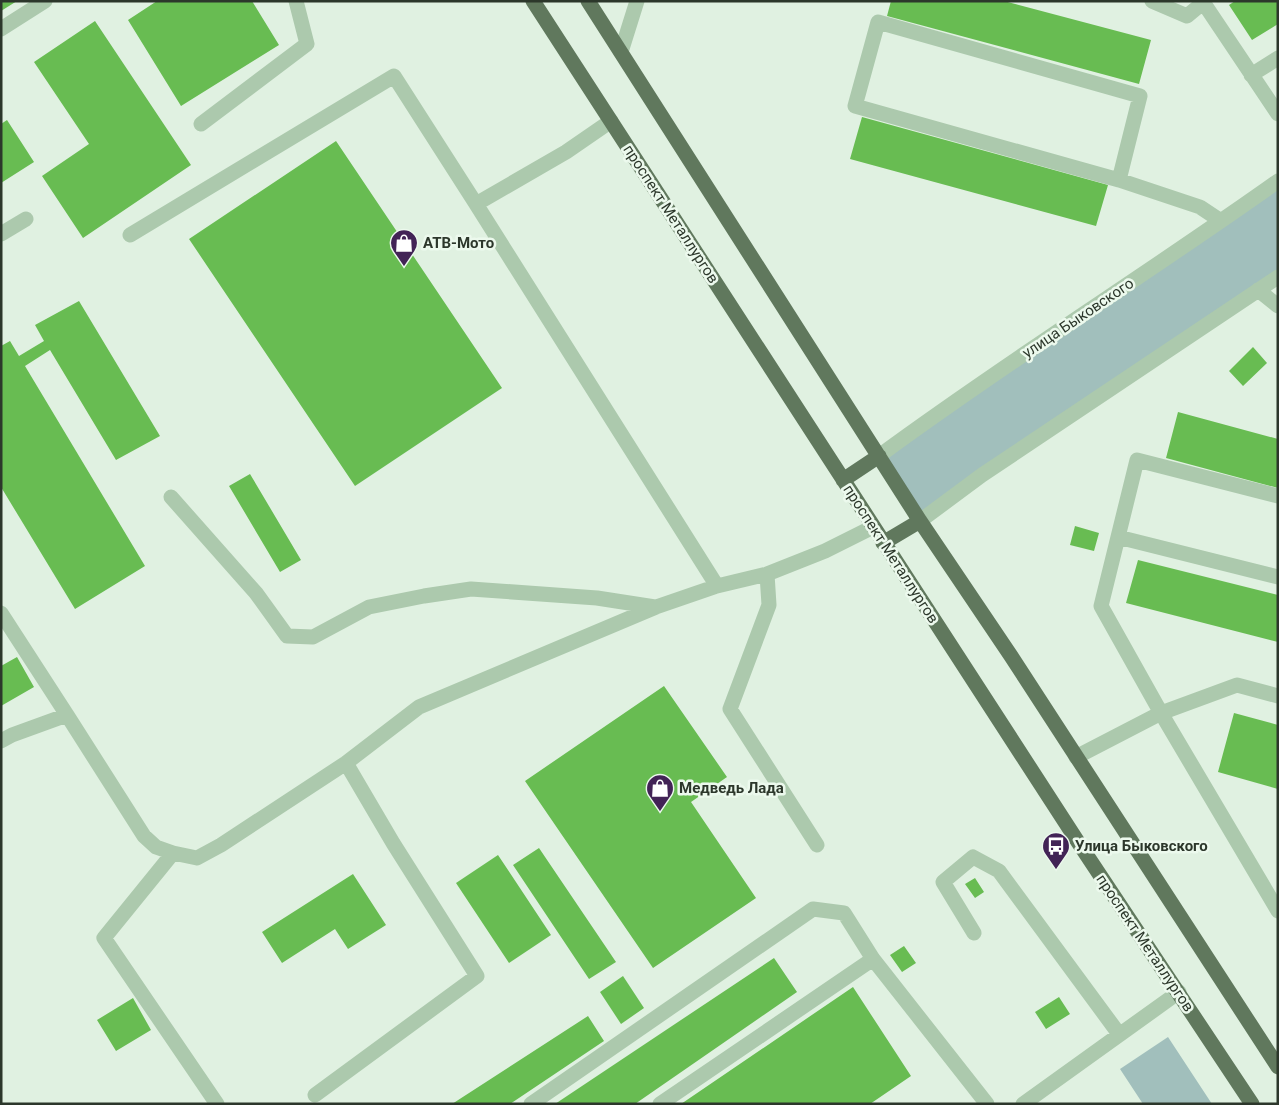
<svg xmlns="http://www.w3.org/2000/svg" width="1279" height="1105" viewBox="0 0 1279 1105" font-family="Roboto,sans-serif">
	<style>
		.green { fill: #a1bfbc }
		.building { fill: #68bc52 }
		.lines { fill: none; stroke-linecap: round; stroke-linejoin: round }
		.minor { stroke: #acc9ad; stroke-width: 15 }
		.major { stroke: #60785d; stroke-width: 15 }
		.labels { text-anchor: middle; stroke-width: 5; stroke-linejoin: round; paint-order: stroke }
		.street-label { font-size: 15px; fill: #2c372b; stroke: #ecf9ed }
		.poi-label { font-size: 15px; font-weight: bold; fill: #2c372b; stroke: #ecf9ed; text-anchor: start }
	</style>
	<rect width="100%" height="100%" fill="#e0f1e1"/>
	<path class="green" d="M1278 181V277L920 521 879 456Z
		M1168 1037 1212 1104H1143L1120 1069Z"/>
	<path class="building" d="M1 1H17L1 11Z
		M157 1H252L279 45 181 106 128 20Z
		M891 1H1004L1151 40 1139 84 887 16Z
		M1235 1H1278V24L1252 40 1229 5Z
		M95 21 191 165 83 238 42 176 89 144 34 62Z
		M862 117 1108 185 1096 226 850 159Z
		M7 120 34 162 1 183V124Z
		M336 141 502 388 355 486 189 239Z
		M79 301 160 436 116 460 50 350 25 366 145 566 75 609 1 487V346L10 341 19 356 44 341 35 325Z
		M1253 347 1267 363 1243 386 1229 371Z
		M1178 412 1278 439V488L1166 458Z
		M250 474 301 560 280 572 229 486Z
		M1075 526 1099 533 1094 551 1070 545Z
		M1138 560 1278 595V642L1126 603Z
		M17 657 34 687 1 706V666Z
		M664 686 727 777 691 802 756 898 653 968 525 781Z
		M1234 713 1278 725V789L1218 772Z
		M539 848 616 962 589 979 513 865Z
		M498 855 551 935 509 963 456 883Z
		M353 874 386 925 348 949 335 929 282 963 262 932Z
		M975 878 984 892 975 898 965 884Z
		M904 946 916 963 902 972 890 955Z
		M774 958 797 992 635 1104H555Z
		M623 976 644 1008 621 1024 600 992Z
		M853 987 911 1076 870 1104H681Z
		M1059 997 1070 1014 1046 1029 1035 1012Z
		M133 998 151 1030 116 1051 97 1020Z
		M588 1016 604 1041 510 1104H452Z"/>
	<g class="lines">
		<path class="minor" d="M1152 1 1187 16 1205 1
			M1203 2 1278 114
			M1 29 45 1
			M621 52 637 1
			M1251 75 1278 58
			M201 124 307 44 296 1
			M1119 180 1140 96 878 22 855 106 1119 180 1200 207 1221 221
			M476 204 717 586
			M1 234 26 219
			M130 235 394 76 476 204 566 152 611 121
			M1258 290 1278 306
			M879 456C1009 360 1146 275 1278 181
			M1278 496 1137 460 1118 537 1278 577
			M171 497 256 593 287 636 313 637 369 607 424 596 471 589 597 598 655 607
			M920 521 982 475 1278 277
			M767 574 769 605 730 709 817 845
			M1 613 67 715
			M1278 696 1237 685 1161 713 1278 911
			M1 741 12 735 67 715 144 836 156 847 173 853 197 858 221 845 346 763 419 707 656 607 717 586 767 574 825 551 873 527
			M1076 757 1161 713 1101 606 1118 537
			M173 853 104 938 217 1104
			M974 933 943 882 973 857 999 871 1119 1034
			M315 1095 477 976 393 843 346 763
			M531 1104 813 909 844 913 873 959 987 1104
			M660 1104 873 959
			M1023 1104 1179 992"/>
		<path class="major" d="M533 1 1078 842 1252 1104
			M588 1 920 521 1011 656 1278 1067
			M843 480 879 456
			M883 543 920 521"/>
	</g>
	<defs>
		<g id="shop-pin" transform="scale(1.4375)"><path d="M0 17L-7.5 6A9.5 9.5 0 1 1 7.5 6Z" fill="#422356" stroke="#ecf9ed"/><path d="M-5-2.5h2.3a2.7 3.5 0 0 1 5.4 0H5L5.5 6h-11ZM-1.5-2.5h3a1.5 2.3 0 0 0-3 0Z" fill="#fff"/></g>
		<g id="bus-pin" transform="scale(1.4375)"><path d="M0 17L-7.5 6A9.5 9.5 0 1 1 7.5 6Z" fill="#422356" stroke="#ecf9ed"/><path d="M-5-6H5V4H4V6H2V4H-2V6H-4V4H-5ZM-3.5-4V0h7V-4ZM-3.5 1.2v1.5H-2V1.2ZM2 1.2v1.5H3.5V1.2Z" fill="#fff"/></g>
	</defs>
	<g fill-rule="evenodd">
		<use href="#shop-pin" x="404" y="243"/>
		<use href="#shop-pin" x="660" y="788"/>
		<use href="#bus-pin" x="1056" y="846"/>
	</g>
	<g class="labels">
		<g class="street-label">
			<text transform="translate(671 214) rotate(57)" y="5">проспект Металлургов</text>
			<text transform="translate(1078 318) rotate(-34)" y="5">улица Быковского</text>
			<text transform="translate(891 554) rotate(57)" y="5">проспект Металлургов</text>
			<text transform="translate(1145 943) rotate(56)" y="5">проспект Металлургов</text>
		</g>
		<g class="poi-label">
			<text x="423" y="248">АТВ-Мото</text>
			<text x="679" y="793">Медведь Лада</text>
			<text x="1075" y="851">Улица Быковского</text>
		</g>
	</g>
	<rect width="1279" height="1105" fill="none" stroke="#2c372b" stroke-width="5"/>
</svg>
